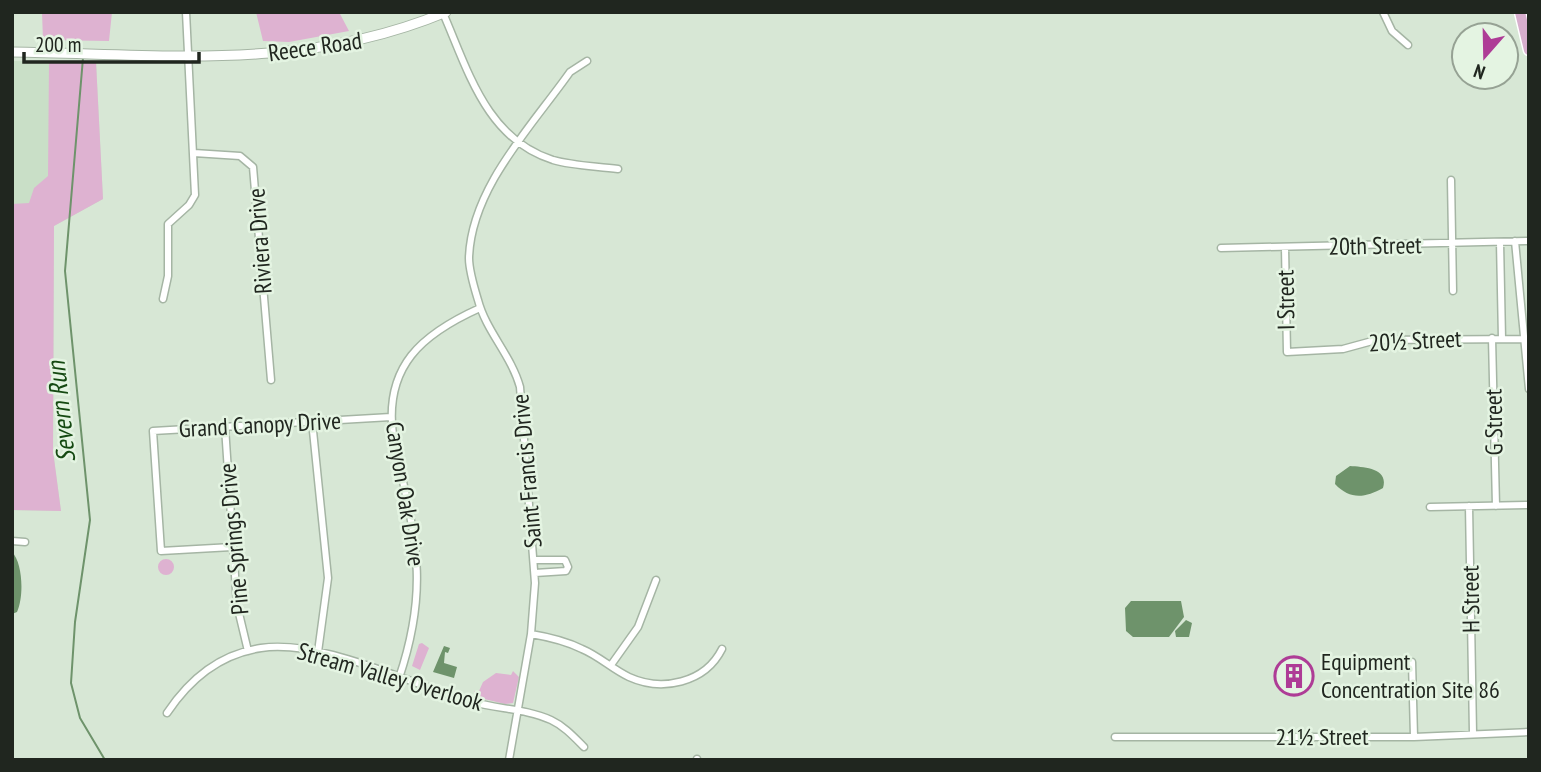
<svg xmlns="http://www.w3.org/2000/svg" width="1541" height="772" viewBox="0 0 1541 772" font-family="'PT Sans Narrow',sans-serif">
	<style>
		.built { fill: #c9dfc7 }
		.green { fill: #deb2d1 }
		.water { fill: #6e936b }
		.lines { fill: none; stroke-linecap: round; stroke-linejoin: round }
		.stream { stroke: #6e936b; stroke-width: 2 }
		.street-casing { stroke: #a5b5a4; stroke-width: 9 }
		.secondary-casing { stroke: #a5b5a4; stroke-width: 11 }
		.primary-casing { stroke: #fff; stroke-width: 13 }
		.street { stroke: #fff; stroke-width: 6 }
		.secondary { stroke: #fff; stroke-width: 9 }
		.primary { stroke: #d7aecd; stroke-width: 10 }
		.labels { text-anchor: middle; stroke-width: 5; stroke-linejoin: round; paint-order: stroke }
		.street-label { font-size: 24px; fill: #20261f; stroke: #e4f4e2 }
		.poi-label { font-size: 24px; fill: #20261f; stroke: #e4f4e2; text-anchor: start }
		.water-label { font-size: 26px; font-style: italic; fill: #154912; stroke: #e4f4e2 }
	</style>
	<rect width="100%" height="100%" fill="#d7e7d5"/>
	<path class="built" d="M12 61 96 62 103 199 54 226 53 451 61 511 12 510Z"/>
	<path class="green" d="M42 12H112L109 41 43 40Z
		M256 12H339L349 31 289 42 263 41Z
		M49 62H96L103 199 54 226 53 451 61 511 12 510V204L29 203 34 188 48 176Z
		M158 567a8 8 0 1 1 16 0a8 8 0 1 1-16 0Z
		M422 643 429 648 420 670 412 666 419 644Z
		M513 671 519 677 513 703 505 704 476 697 474 691H479L483 682 496 673 511 675Z"/>
	<path class="water" d="M1350 466C1364 467 1389 468 1383 488 1365 498 1350 500 1335 484L1336 476Z
		M12 552C23 563 24 597 17 612L12 614Z
		M1131 601H1181L1184 617 1169 637H1133L1126 631 1125 608Z
		M1186 620 1192 623 1189 637H1176L1175 631Z
		M444 646 450 648 448 653 445 652 444 663 457 667 454 678 433 672Z"/>
	<g class="lines">
		<path class="stream" d="M83 58 65 271 90 520 75 622 71 683 80 718 105 760"/>
		<g class="street-casing">
			<path id="street" d="M1383 12 1392 31 1408 45
				M443 13C468 70 486 139 553 160 574 166 596 166 618 169
				M194 153 240 156 253 167 271 380
				M1451 180 1453 291
				M1515 241 1529 389
				M1500 242 1502 339
				M1285 247 1287 352 1343 349 1376 340 1523 339
				M1221 248 1529 241
				M163 299 168 276V224L189 205 195 195 186 12
				M1492 338 1496 506
				M312 421 328 578 318 652
				M225 427 237 605 248 651
				M1469 506 1473 733
				M1430 507 1529 505
				M12 541 25 542
				M232 547 161 551 153 431 391 417
				M535 560H565L568 567 566 571 535 573
				M531 634C549 637 566 641 582 649 599 656 612 669 629 677 662 692 705 683 722 649
				M1412 662 1414 737
				M611 665 638 627 656 580
				M399 678C432 580 413 532 393 435 384 366 422 334 480 308
				M167 713C189 680 220 654 261 648 323 639 411 685 473 702 498 709 527 709 551 720 564 726 574 737 584 747
				M1115 737H1414L1529 732
				M697 759V760
				M509 760 531 634 535 583 520 387C511 355 486 331 478 300 474 287 469 271 469 258 471 188 532 126 570 72L587 61"/>
		</g>
		<g class="secondary-casing">
			<path id="secondary" d="M12 52C162 54 303 72 446 12"/>
		</g>
		<g class="primary-casing">
			<path id="primary" d="M1520 12 1529 50"/>
		</g>
		<use href="#street" class="street"/>
		<use href="#secondary" class="secondary"/>
		<use href="#primary" class="primary"/>
	</g>
	<defs>
		<g id="building-ring" transform="scale(2.0125)"><circle r="9.5" fill="#e4f4e2" stroke="#ae3c96" stroke-width="1.5"/><path d="M-4-6H4V6H1V3H-1V6H-4ZM-2.5-4.3h1.7v1.8h-1.7ZM.8-4.3h1.7v1.8H.8ZM-2.5-1h1.7V.8h-1.7ZM.8-1h1.7V.8H.8Z" fill="#ae3c96"/></g>
	</defs>
	<g fill-rule="evenodd">
		<use href="#building-ring" x="1294" y="676"/>
	</g>
	<g class="labels">
		<g class="street-label">
			<text transform="translate(315 47) rotate(-8)" y="8">Reece Road</text>
			<text transform="translate(260 241) rotate(-94)" y="8">Riviera Drive</text>
			<text transform="translate(1375 246) rotate(-1)" y="8">20th Street</text>
			<text transform="translate(1286 300) rotate(-91)" y="8">I Street</text>
			<text transform="translate(1415 341) rotate(-3)" y="8">20½ Street</text>
			<text transform="translate(1494 422) rotate(-91)" y="8">G Street</text>
			<text transform="translate(260 425) rotate(-3)" y="8">Grand Canopy Drive</text>
			<text transform="translate(527 471) rotate(-95)" y="8">Saint Francis Drive</text>
			<text transform="translate(405 494) rotate(81)" y="8">Canyon Oak Drive</text>
			<text transform="translate(234 539) rotate(-95)" y="8">Pine Springs Drive</text>
			<text transform="translate(1471 599) rotate(-91)" y="8">H Street</text>
			<text transform="translate(390 677) rotate(16)" y="8">Stream Valley Overlook</text>
			<text x="1322" y="745">21½ Street</text>
		</g>
		<g class="poi-label">
			<text x="1321" y="670">Equipment<tspan x="1321" dy="28">Concentration Site 86</tspan></text>
		</g>
		<g class="water-label">
			<text transform="translate(61 412) rotate(-96)" y="9">Severn Run</text>
		</g>
	</g>
	<rect width="1541" height="772" fill="none" stroke="#20261f" stroke-width="28"/>
	<g transform="translate(1485 56) rotate(200)"><circle r="33" fill="#e4f4e2" stroke="#96a294" stroke-width="2"/>
	<path d="M0-5L12 26L0 18L-12 26Z" fill="#ae3c96"/>
	<text y="-10" font-size="19" font-weight="bold" text-anchor="middle" fill="#20261f">N</text>
	</g>
	<path d="M24 52v10h175v-10" fill="none" stroke="#20261f" stroke-width="3.5"/>
	<text x="35" y="52" font-size="21" fill="#20261f" stroke="#e4f4e2" stroke-width="5" paint-order="stroke">200 m</text>
</svg>
